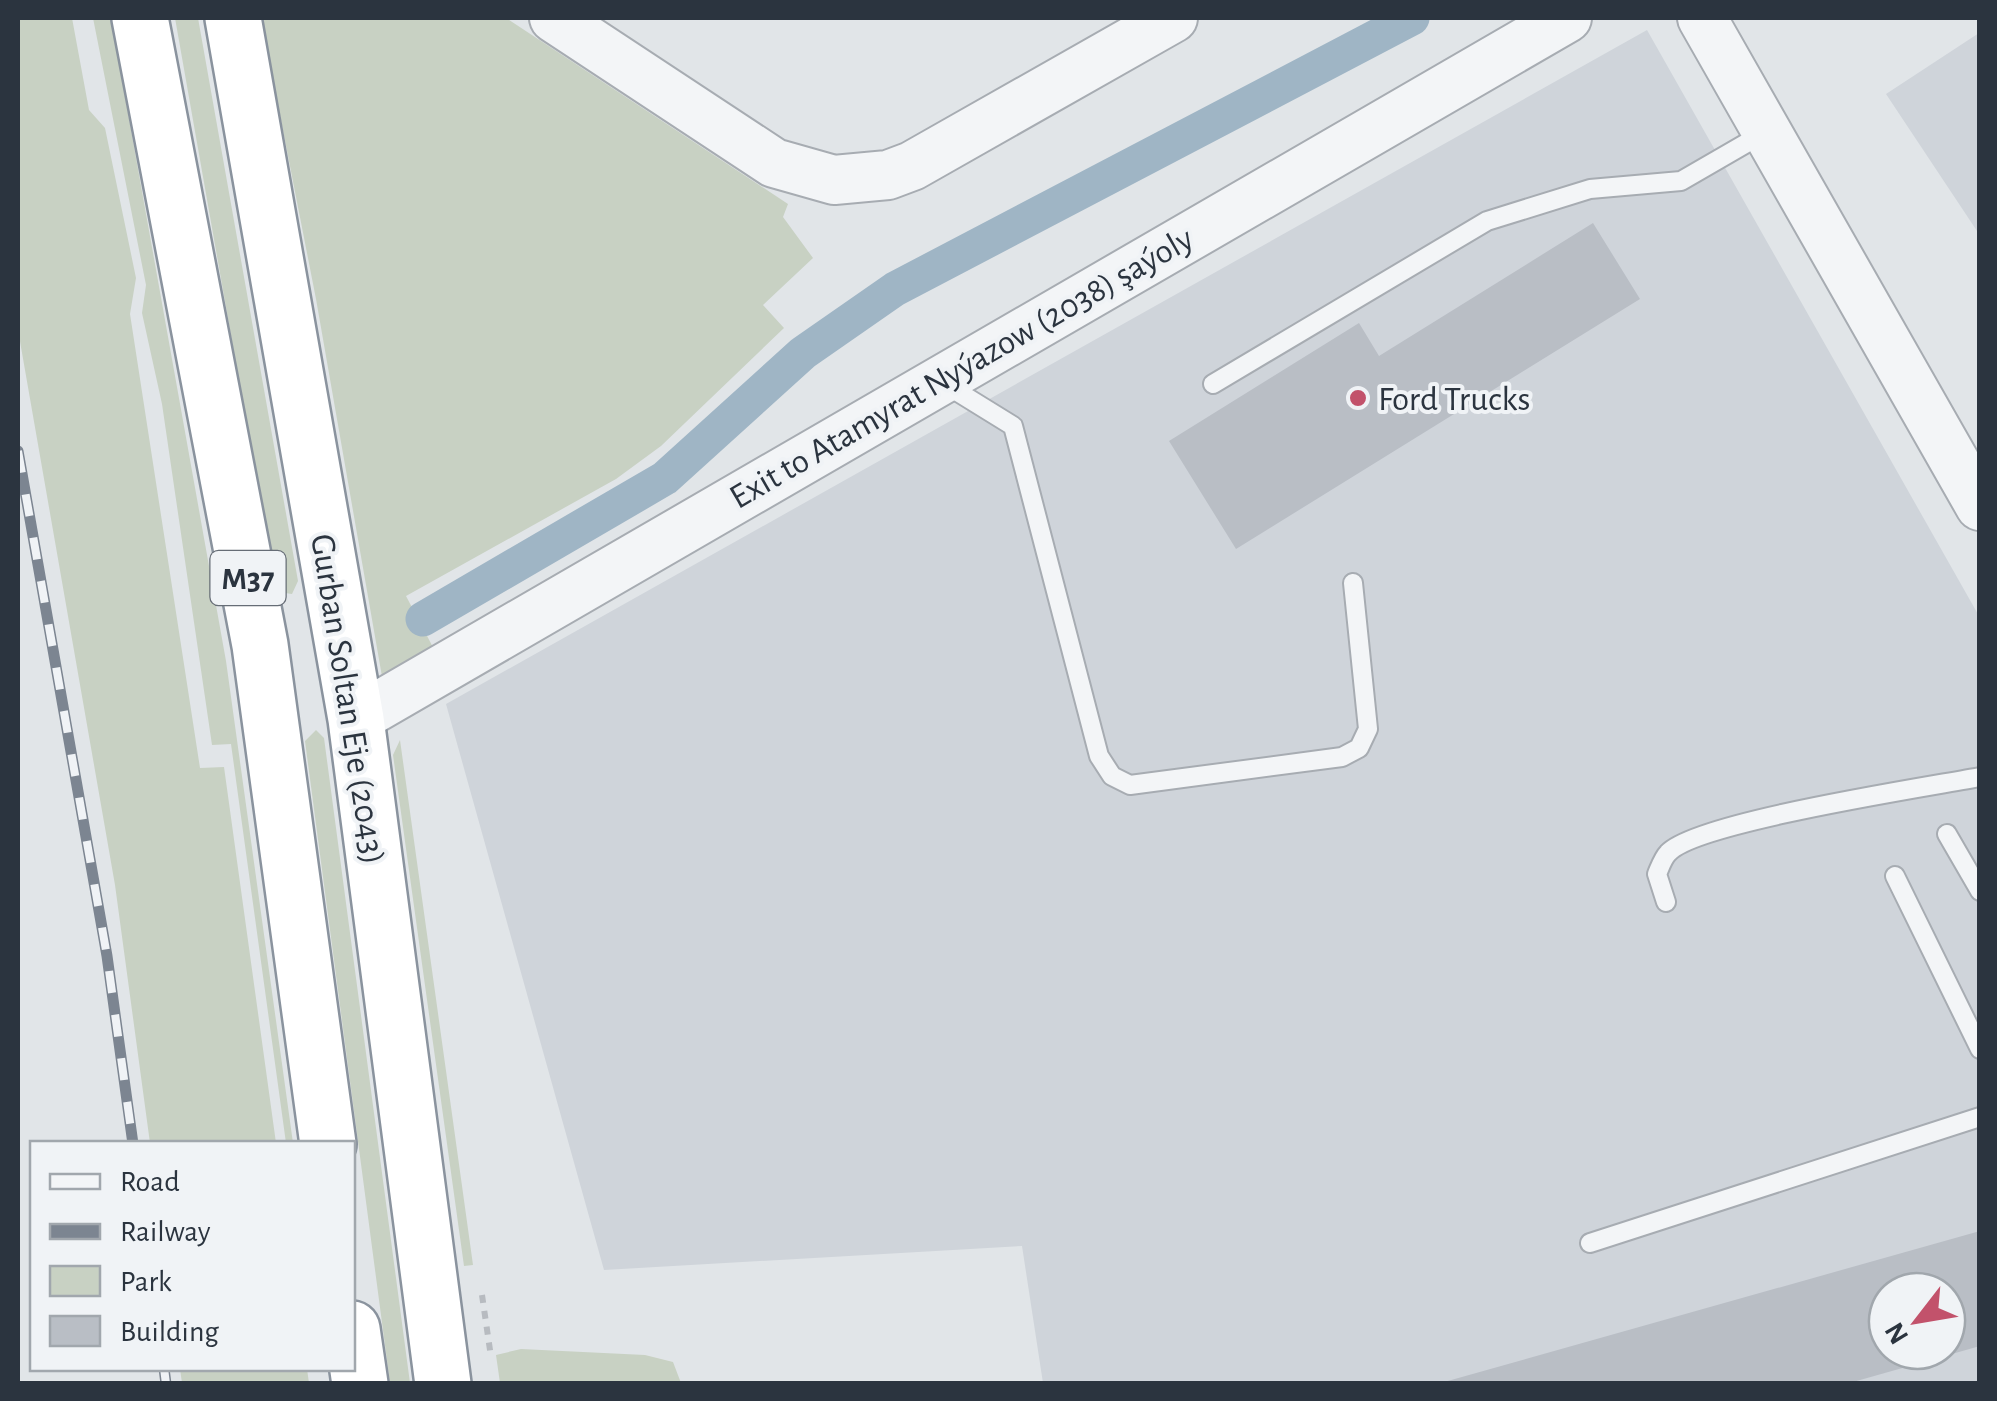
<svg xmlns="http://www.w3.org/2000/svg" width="1997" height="1401" viewBox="0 0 1997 1401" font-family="'Alegreya Sans',sans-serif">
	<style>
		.built { fill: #cfd4da; fill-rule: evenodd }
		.green { fill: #c8d1c3 }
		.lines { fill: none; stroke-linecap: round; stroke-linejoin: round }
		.canal { stroke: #9fb5c5; stroke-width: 35 }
		.building { fill: #b9bec5; fill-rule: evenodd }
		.service-casing { stroke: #a7acb2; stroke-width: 22 }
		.tertiary-casing { stroke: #a7acb2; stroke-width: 52 }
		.trunk-casing { stroke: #8a939e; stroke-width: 60 }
		.path { stroke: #b7bbc0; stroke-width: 6; stroke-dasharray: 8 8; stroke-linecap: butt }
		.service { stroke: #f3f5f7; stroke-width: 18 }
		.tertiary { stroke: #f3f5f7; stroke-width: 48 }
		.trunk { stroke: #fff; stroke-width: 55 }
		.rail-casing { stroke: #7c8591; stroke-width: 11 }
		.rail { stroke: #f0f3f6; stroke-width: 8; stroke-dasharray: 22; stroke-linecap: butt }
		.poi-dot { fill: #c2526b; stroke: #f0f3f6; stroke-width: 4 }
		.labels { text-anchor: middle; stroke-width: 8; stroke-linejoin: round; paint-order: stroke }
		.shield { fill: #f0f3f6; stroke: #666d76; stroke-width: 2.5 }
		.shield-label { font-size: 32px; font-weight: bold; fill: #2b343f }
		.street-label { font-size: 35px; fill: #2b343f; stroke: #f0f3f6 }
		.poi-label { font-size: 35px; fill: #2b343f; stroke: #f0f3f6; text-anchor: start }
	</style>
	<rect width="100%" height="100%" fill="#e1e5e8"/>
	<path class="built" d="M1647 30 1979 616V1383H1043L1022 1246 604 1270 446 704ZM1887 1291H1947V1351H1887Z
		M1979 33V234L1886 94Z"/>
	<path class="green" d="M18 18H72L89 110 105 128 136 278 130 314 200 768 224 767 276 1143H150L115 885 18 330Z
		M93 18H111L226 661 293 1143H286L231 744 212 745 162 404 142 313 146 285Z
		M175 18H198L298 581 292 594 278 592 275 585Z
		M261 18H506L788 204 783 217 813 258 763 305 784 328 661 446 616 479 406 596 436 653 384 688 316 299Z
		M316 730 324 738 410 1383H390L305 741Z
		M400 740 473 1265 464 1266 393 755Z
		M521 1349 645 1355 673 1362 681 1383H500L496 1355Z
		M180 1369H307L309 1383H182Z"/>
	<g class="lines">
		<path class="canal" d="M423 619 665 478 803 353 895 289 1412 18"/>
	</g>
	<path class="building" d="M1593 223 1640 299 1236 549 1169 441 1359 323 1379 356Z
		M1980 1231V1346L1846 1384H1437ZM1887 1291H1947V1351H1887Z"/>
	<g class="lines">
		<g class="service-casing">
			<path id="service" d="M945 384 1013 426 1099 756 1112 776 1130 785 1342 757 1359 748 1368 729 1353 583
				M1213 384 1487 221 1590 189 1681 181 1764 133
				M1947 834 1980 891
				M1895 876 1980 1049
				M1666 902 1657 874C1660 867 1663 858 1668 853 1695 822 1927 787 1980 777
				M1590 1243 1980 1117"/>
		</g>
		<g class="tertiary-casing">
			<path id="tertiary" d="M554 18 774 163 834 180 888 175 912 166 1173 18
				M1702 18 1980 506
				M356 719 1567 18"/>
		</g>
		<g class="trunk-casing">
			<path id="trunk" d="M140 18 260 645 328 1144
				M233 18 356 719 443 1384
				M352 1329 360 1384"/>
		</g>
		<path class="path" d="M482 1295 491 1357"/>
		<use href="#service" class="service"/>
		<use href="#tertiary" class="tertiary"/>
		<use href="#trunk" class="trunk"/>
		<g class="rail-casing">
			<path id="rail" d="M18 451 107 956 133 1144
				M164 1368 166 1384"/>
		</g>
		<use href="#rail" class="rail"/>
	</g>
	<circle class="poi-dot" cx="1358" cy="398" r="10"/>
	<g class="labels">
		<rect class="shield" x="210.5" y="551" width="75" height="54" rx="8"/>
		<g class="shield-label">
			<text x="248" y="589">M37</text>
		</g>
		<g class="street-label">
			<text transform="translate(961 367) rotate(-30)" y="12">Exit to Atamyrat Nyýazow (2038) şaýoly</text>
			<text transform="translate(349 699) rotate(81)" y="12">Gurban Soltan Eje (2043)</text>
		</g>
		<g class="poi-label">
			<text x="1378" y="410">Ford Trucks</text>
		</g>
	</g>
	<rect width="1997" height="1401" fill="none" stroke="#2b343f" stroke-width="40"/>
	<rect x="30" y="1141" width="325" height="230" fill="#f0f3f6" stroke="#a1a7ad" stroke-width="2.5"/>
	<rect x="50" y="1174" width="50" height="15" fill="#f3f5f7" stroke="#a1a7ad" stroke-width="2.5"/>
	<text x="120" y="1191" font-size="30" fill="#2b343f">Road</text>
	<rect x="50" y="1224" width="50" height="15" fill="#7c8591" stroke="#a1a7ad" stroke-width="2.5"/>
	<text x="120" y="1241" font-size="30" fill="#2b343f">Railway</text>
	<rect x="50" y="1266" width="50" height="30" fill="#c8d1c3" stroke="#a1a7ad" stroke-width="2.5"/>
	<text x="120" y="1291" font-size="30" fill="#2b343f">Park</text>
	<rect x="50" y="1316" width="50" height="30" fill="#b9bec5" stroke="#a1a7ad" stroke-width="2.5"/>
	<text x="120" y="1341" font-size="30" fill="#2b343f">Building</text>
	<g transform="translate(1917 1321) rotate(239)"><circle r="48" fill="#f0f3f6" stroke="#a1a7ad" stroke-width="2.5"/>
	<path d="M0-8L18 38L0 25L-18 38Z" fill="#c2526b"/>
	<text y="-15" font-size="28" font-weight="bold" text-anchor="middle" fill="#2b343f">N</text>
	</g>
</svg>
